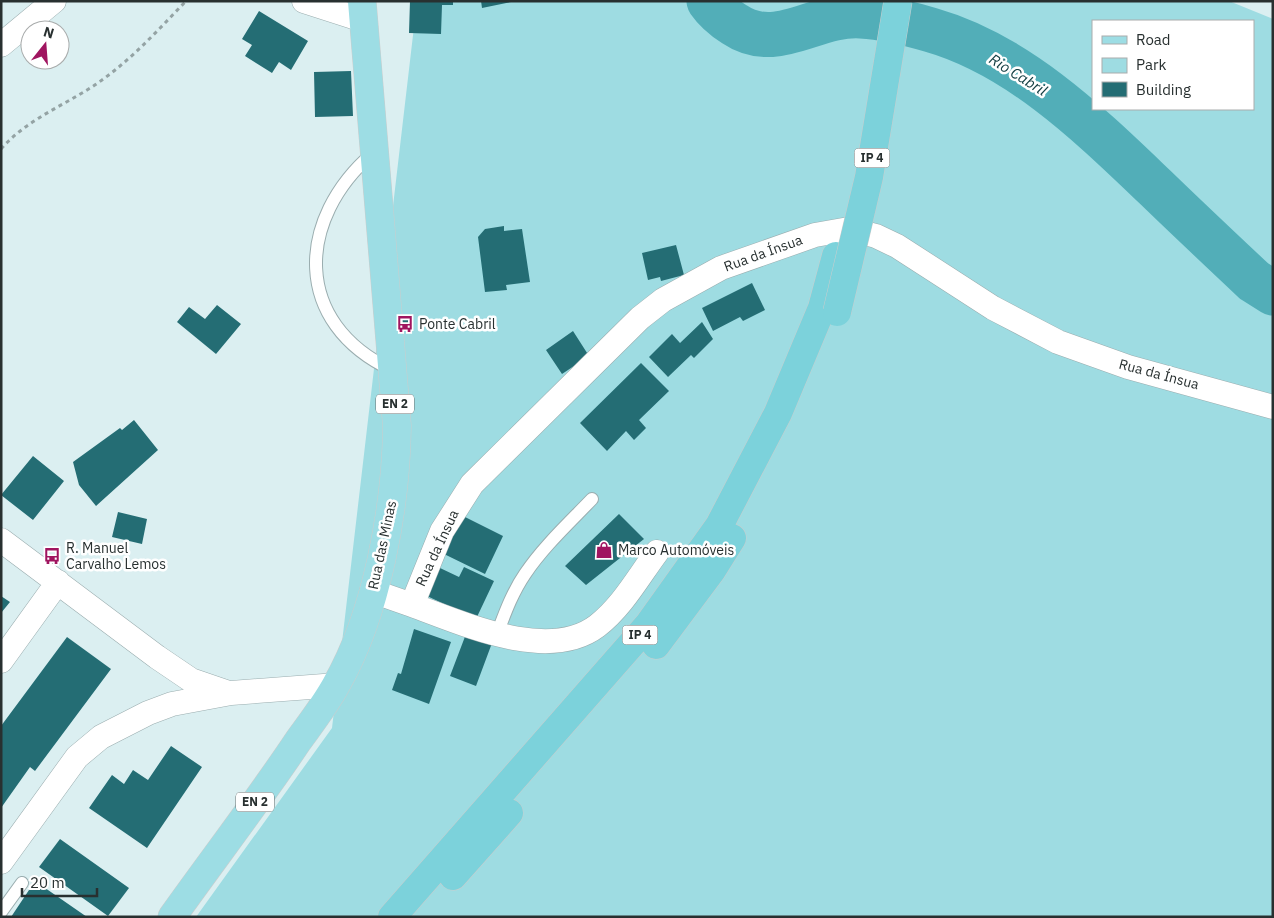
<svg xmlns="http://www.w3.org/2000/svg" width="1274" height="918" viewBox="0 0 1274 918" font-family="'IBM Plex Sans',sans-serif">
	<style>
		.green { fill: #9edce2; fill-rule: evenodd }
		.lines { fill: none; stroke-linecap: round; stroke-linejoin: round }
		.river { stroke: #52aeb8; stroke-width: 45 }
		.building { fill: #246d74 }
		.service-casing { stroke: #9aadaf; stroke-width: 14 }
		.minor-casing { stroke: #9aadaf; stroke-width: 25 }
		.primary-casing { stroke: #cbcdcd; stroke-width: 29 }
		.trunk-casing { stroke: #cbcdcd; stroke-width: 29 }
		.path { stroke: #94a3a4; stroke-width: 3; stroke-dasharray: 4 4; stroke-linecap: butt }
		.service { stroke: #fff; stroke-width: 12 }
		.minor { stroke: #fff; stroke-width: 24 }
		.primary { stroke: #9ddde4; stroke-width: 28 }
		.trunk { stroke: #7cd2db; stroke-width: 28 }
		.trunk-bridge-casing { stroke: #cbcdcd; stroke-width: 29; stroke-linecap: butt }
		.trunk-bridge { stroke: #7cd2db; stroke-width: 28 }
		.labels { text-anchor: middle; stroke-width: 5; stroke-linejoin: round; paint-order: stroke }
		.shield { fill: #fff; stroke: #686e6e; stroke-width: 1 }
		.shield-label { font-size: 12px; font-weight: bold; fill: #283030 }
		.street-label { font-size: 14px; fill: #283030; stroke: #fff }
		.poi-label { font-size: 14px; fill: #283030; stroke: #fff; text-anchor: start }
		.water-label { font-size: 15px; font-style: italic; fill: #164145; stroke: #fff }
	</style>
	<rect width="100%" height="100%" fill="#dbeff1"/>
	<path class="green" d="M417 1H1229L1273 19V917H196L332 728ZM1093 21H1253V109H1093Z"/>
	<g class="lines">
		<path class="river" d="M709 1C716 11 723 17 734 24 777 53 814 13 861 16 881 17 911 24 931 30 1019 55 1091 126 1155 187 1188 219 1221 250 1254 281L1273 293"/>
	</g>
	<path class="building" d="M410 1H453V5H442L441 34 409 33Z
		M481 1H511V2L482 8Z
		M259 11 308 41 291 70 279 62 272 73 245 56 252 45 242 39Z
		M351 71 353 116 315 117 314 72Z
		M504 226V231L522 229 530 282 506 285 507 290 485 292 478 237 485 229Z
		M676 245 684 275 661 281 660 277 648 280 642 253Z
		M752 283 765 310 743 321 740 317 713 331 702 308Z
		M217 305 241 324 216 354 177 322 189 307 205 319Z
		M402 317H408V331H401Z
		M702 322 713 339 694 358 691 355 668 377 649 357 672 334 680 343Z
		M573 331 589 356 562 374 546 350Z
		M641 363 669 391 639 420 646 428 634 440 626 431 607 451 580 423Z
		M134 420 158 450 96 506 79 485 73 462 120 428 122 430Z
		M33 456 64 481 33 520 1 495Z
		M118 512 147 519 142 544 112 537Z
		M619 514 644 539 586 585 565 566Z
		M463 516 503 536 485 574 444 554Z
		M464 567 494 581 476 619 427 596 440 568 459 577Z
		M1 596 10 602 1 613Z
		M414 629 451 642 429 704 392 690 398 673 401 674Z
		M466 634 492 643 476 686 450 676Z
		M67 637 111 669 35 771 30 767 1 808V726Z
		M171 746 202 767 147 848 89 808 112 775 124 784 133 770 148 780Z
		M60 839 129 888 108 916 39 867Z
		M35 881 87 917H11Z"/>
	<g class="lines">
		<g class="service-casing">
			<path id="service" d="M373 153C296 219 292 323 392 370
				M497 634C505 613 512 593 525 574 543 547 569 523 592 499
				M1 912 22 883"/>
		</g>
		<g class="minor-casing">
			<path id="minor" d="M304 1 363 20
				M1 45 54 1
				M1 540 157 657 191 680 229 693
				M372 591 412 605 442 531 472 484 640 318 663 300 721 268 815 235 849 229 876 236 897 246 993 308 1058 342 1128 367 1273 407
				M412 605C462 623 548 663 597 626 622 607 639 576 657 552
				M1 661 58 582
				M1 862 77 757 101 737 148 713 172 704 231 693 337 685"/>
		</g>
		<g class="primary-casing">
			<path id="primary" d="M172 917C214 858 258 801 298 741 311 723 325 705 336 685 377 614 396 507 397 426L362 1"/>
		</g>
		<g class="trunk-casing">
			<path id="trunk" d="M656 645 712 570 732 538
				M453 876 509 813
				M392 917 649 624 719 526 778 413 822 308 836 256"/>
		</g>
		<path class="path" d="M1 149C29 117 69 104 102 80 134 57 159 29 186 1"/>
		<use href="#service" class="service"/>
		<use href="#minor" class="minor"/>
		<use href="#primary" class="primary"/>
		<use href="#trunk" class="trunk"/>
		<g class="trunk-bridge-casing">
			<path id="trunk-bridge" d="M837 312 869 177 898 1"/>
		</g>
		<use href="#trunk-bridge" class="trunk-bridge"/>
	</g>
	<defs>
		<g id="bus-bare" transform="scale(1.35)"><path d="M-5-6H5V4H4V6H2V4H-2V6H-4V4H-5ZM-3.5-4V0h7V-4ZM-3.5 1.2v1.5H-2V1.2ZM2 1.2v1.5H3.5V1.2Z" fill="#a01560" stroke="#fff" stroke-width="2.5" paint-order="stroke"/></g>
		<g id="shop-bare" transform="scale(1.35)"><path d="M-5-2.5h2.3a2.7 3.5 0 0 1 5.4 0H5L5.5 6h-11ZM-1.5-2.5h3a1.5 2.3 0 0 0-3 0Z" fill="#a01560" stroke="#fff" stroke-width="2.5" paint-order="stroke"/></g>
	</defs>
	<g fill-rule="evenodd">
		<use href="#bus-bare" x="405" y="324"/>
		<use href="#shop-bare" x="604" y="550"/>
		<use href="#bus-bare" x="52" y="556"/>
	</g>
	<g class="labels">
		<g class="shield">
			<rect x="854.5" y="148.5" width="35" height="19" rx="4"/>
			<rect x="376" y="394.5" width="38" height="19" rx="4"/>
			<rect x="622.5" y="625.5" width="35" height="19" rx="4"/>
			<rect x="236" y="792.5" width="38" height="19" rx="4"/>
		</g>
		<g class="shield-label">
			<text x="872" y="162">IP 4</text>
			<text x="395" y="408">EN 2</text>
			<text x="640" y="639">IP 4</text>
			<text x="255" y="806">EN 2</text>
		</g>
		<g class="street-label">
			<text transform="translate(763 253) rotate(-20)" y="5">Rua da Ínsua</text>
			<text transform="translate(1159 374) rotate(15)" y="5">Rua da Ínsua</text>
			<text transform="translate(382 545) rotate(-78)" y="5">Rua das Minas</text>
			<text transform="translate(437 548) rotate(-65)" y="5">Rua da Ínsua</text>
		</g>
		<g class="poi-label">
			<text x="419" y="329">Ponte Cabril</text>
			<text x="66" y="553">R. Manuel<tspan x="66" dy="16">Carvalho Lemos</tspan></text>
			<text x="618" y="555">Marco Automóveis</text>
		</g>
		<g class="water-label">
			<text transform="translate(1018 75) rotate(32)" y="5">Rio Cabril</text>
		</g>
	</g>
	<rect width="1274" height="918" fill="none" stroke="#283030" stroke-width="5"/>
	<rect x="1092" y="20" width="162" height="90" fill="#ffffff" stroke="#a9acac"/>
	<rect x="1102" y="36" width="25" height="8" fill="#9ddde4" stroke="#a9acac"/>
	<text x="1136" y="45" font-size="15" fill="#283030">Road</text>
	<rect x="1102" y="58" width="25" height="15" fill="#9edce2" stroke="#a9acac"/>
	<text x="1136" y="70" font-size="15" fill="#283030">Park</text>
	<rect x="1102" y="82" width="25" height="15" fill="#246d74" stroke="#a9acac"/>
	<text x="1136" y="95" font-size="15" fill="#283030">Building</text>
	<g transform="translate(45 45) rotate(17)"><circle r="24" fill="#ffffff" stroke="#a9acac"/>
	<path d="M0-4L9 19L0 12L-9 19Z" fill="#a01560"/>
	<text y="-8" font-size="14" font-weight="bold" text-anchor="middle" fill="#283030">N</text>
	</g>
	<path d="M22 888v8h75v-8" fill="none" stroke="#283030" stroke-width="2.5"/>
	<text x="30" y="888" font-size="15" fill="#283030" stroke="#ffffff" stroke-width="4" paint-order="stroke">20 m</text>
</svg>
